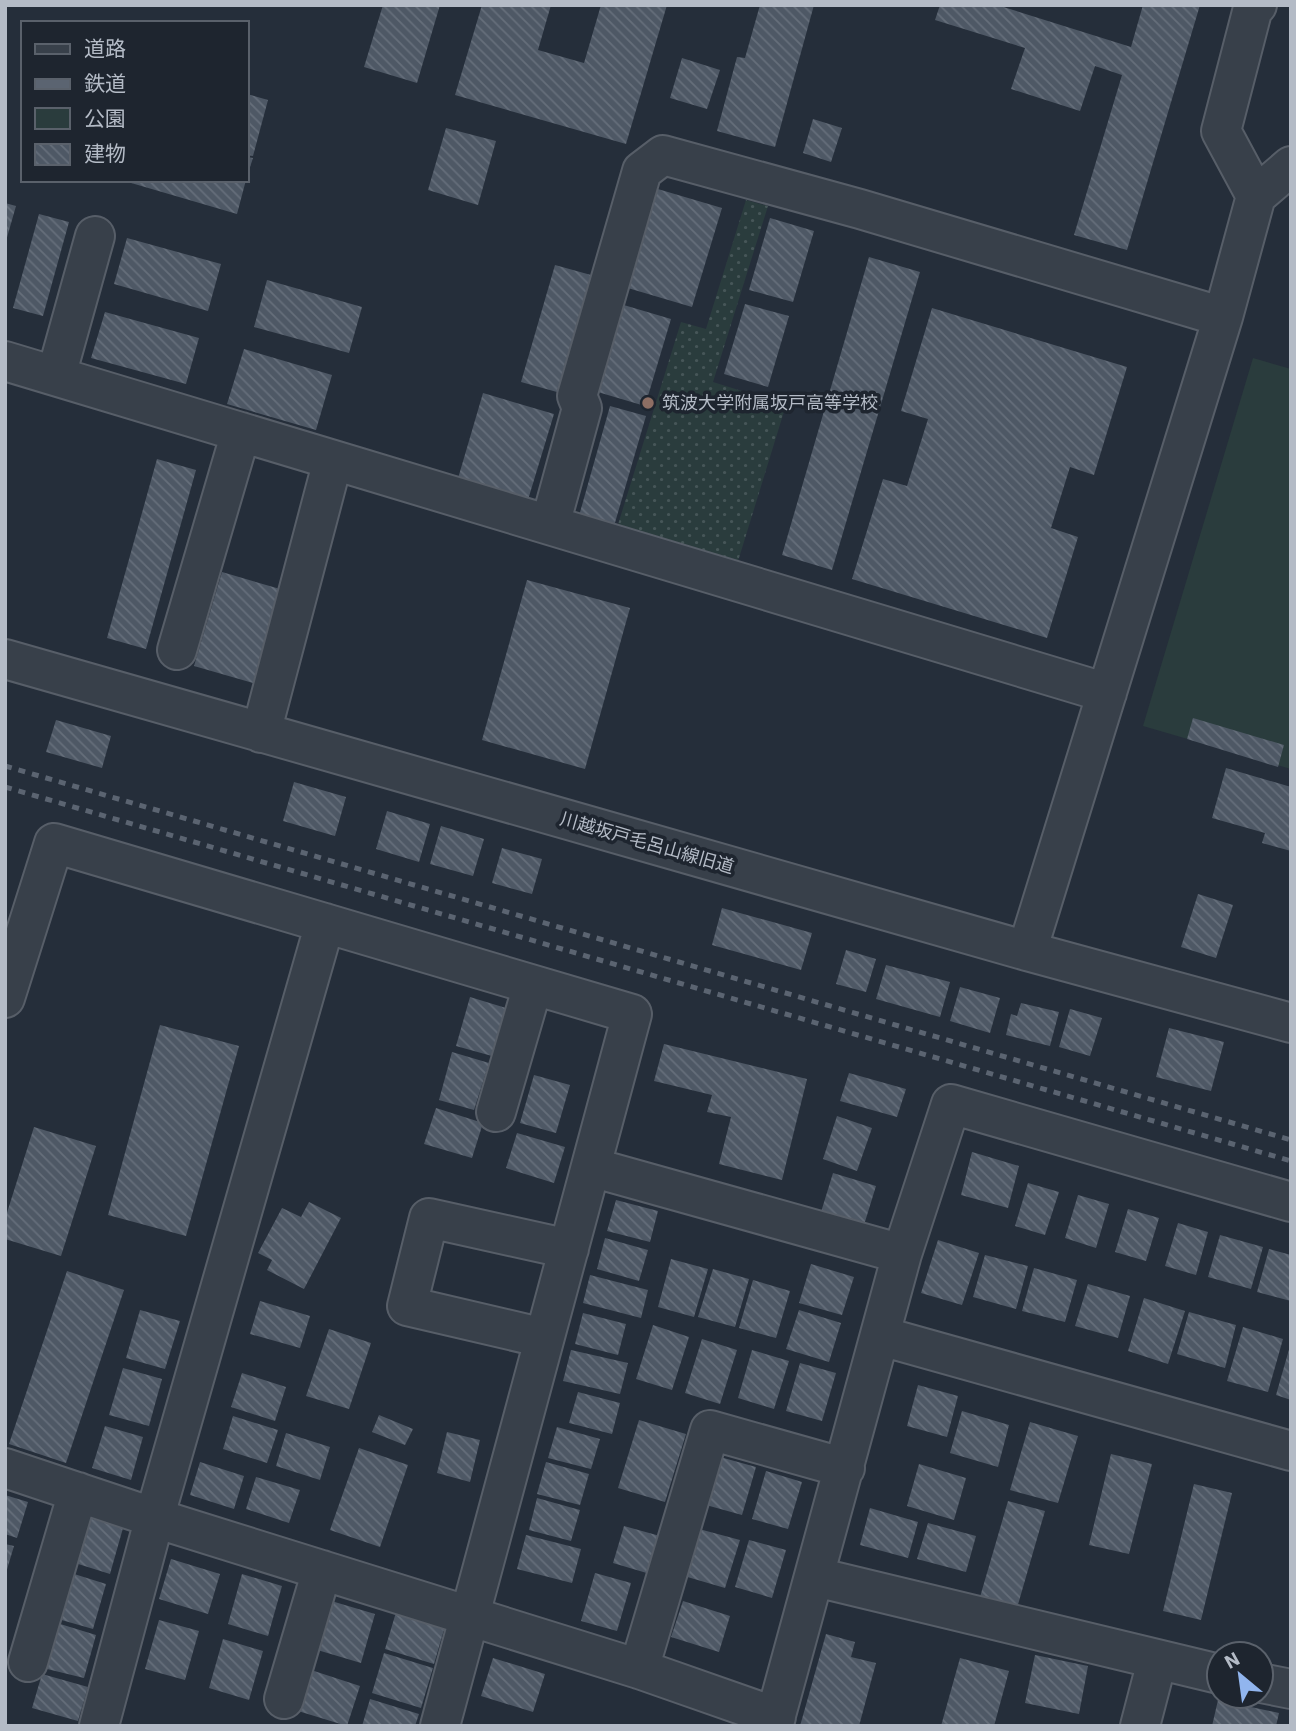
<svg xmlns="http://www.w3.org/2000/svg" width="1296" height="1731" viewBox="0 0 1296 1731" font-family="'IBM Plex Sans','Noto Sans JP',sans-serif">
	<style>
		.park { fill: #2a3c3d }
		.garden { fill: url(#garden-dots) }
		.building { fill: url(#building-back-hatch) }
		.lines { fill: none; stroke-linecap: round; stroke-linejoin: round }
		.minor-casing { stroke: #575e68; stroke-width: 42 }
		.minor { stroke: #38404a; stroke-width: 38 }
		.rail { stroke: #5b6471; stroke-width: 5; stroke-dasharray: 7 7; stroke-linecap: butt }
		.education-dot { fill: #8d6e63; stroke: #1e252f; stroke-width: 2.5 }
		.labels { text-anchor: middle; stroke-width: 7; stroke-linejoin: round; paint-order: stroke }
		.poi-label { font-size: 18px; fill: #b4bbc6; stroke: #1e252f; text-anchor: start }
		.street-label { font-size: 18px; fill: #b4bbc6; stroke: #1e252f }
	</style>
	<defs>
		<pattern id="garden-dots" width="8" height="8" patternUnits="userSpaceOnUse" patternTransform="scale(1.75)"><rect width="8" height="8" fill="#2a3c3d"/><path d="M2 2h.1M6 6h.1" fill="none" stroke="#465658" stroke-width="1.8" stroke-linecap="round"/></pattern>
		<pattern id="building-back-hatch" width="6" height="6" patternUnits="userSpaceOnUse" patternTransform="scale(1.75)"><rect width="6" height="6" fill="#4e5865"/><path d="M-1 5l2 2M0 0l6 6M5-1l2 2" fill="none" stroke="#656e7a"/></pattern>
	</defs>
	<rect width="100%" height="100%" fill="#252e3a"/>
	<path class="park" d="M1253 358 1291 369V769L1143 726Z"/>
	<path class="garden" d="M746 200 768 206 713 382 786 405 735 571 615 534 681 322 706 329Z"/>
	<path class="building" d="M383 5H440L417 83 364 67Z
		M482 5H551L538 50 584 63 601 5H667L626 144 455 95Z
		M760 5H814L775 147 717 131 737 57 745 58Z
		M940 5H997L1131 47 1143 5H1200L1127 250 1074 235 1122 75 1095 66 1080 111 1011 89 1025 48 935 20Z
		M682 58 720 70 707 109 670 98Z
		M247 94 268 100 253 156 247 155Z
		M813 119 842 128 831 162 803 153Z
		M446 128 496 141 478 205 428 190Z
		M247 157 253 158 247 176Z
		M121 180H246L237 214Z
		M651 187 722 208 692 307 621 286Z
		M5 203 16 206 6 241H5Z
		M39 214 69 222 43 316 13 308Z
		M770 218 814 231 793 302 749 290Z
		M127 238 221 264 208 311 114 284Z
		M869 257 920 272 832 570 782 555Z
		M555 265 591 275 557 392 521 382Z
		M267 280 362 307 349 353 254 327Z
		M617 303 671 319 645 406 591 390Z
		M745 304 789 316 768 387 724 374Z
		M932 308 1127 367 1094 475 1070 467 1051 528 1078 537 1047 638 852 579 883 479 907 486 928 419 901 411Z
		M105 312 199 338 186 384 91 358Z
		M244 349 332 375 316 430 227 404Z
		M483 393 554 414 524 513 454 492Z
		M610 406 646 416 612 533 577 523Z
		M157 459 196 470 146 649 107 638Z
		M222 572 280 589 253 683 194 666Z
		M527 580 630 608 585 769 482 740Z
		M1193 718 1284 745 1278 767 1187 739Z
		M56 720 111 736 102 768 46 752Z
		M1226 768 1291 787V851L1262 843 1265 833 1212 818Z
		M294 782 346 797 335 836 283 821Z
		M387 811 430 824 419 862 376 849Z
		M441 826 484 839 473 876 430 864Z
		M502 848 542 859 532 894 492 883Z
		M1198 894 1233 905 1216 958 1181 947Z
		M722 908 812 933 801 970 712 945Z
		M846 950 876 959 866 992 836 984Z
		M886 965 950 982 940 1017 876 999Z
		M960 987 1000 998 990 1033 950 1021Z
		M470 997 506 1008 492 1056 456 1046Z
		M1021 1003 1059 1012 1050 1046 1006 1035 1011 1014 1017 1016Z
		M1070 1009 1102 1018 1090 1056 1059 1047Z
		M160 1025 239 1046 186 1236 108 1215Z
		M1169 1028 1224 1042 1211 1091 1156 1077Z
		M664 1044 807 1079 782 1180 719 1164 731 1117 707 1112 712 1095 654 1081Z
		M452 1052 489 1063 474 1110 439 1100Z
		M849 1073 906 1089 897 1117 840 1101Z
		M534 1075 570 1085 556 1133 520 1123Z
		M436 1108 483 1123 472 1158 424 1144Z
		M837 1116 872 1128 857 1171 823 1159Z
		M34 1127 96 1146 61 1256 5 1239V1219Z
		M517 1133 565 1147 554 1183 506 1168Z
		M972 1152 1019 1166 1008 1208 961 1195Z
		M833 1173 876 1186 864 1225 821 1212Z
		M1028 1183 1059 1192 1045 1235 1015 1226Z
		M1078 1195 1109 1204 1096 1248 1065 1238Z
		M616 1200 658 1211 650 1242 607 1231Z
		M309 1202 341 1218 304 1289 267 1270 272 1260 258 1253 282 1208 301 1217Z
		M1128 1209 1159 1218 1146 1261 1115 1252Z
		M1178 1223 1208 1232 1196 1275 1165 1266Z
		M1220 1235 1263 1247 1251 1289 1208 1277Z
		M605 1238 648 1250 639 1281 597 1269Z
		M938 1240 979 1253 962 1305 921 1293Z
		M1269 1249 1291 1255V1301L1257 1292Z
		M985 1255 1028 1266 1016 1309 973 1297Z
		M671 1259 708 1269 694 1317 658 1307Z
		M811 1264 854 1277 842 1315 799 1303Z
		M1034 1268 1077 1280 1065 1322 1022 1311Z
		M713 1269 749 1279 735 1327 698 1317Z
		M67 1271 124 1290 66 1463 9 1444Z
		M590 1275 648 1290 641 1318 583 1303Z
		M753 1280 790 1291 776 1338 739 1328Z
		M1088 1284 1130 1296 1118 1338 1075 1326Z
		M1144 1298 1185 1311 1168 1364 1128 1351Z
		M260 1301 310 1316 300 1348 250 1334Z
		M140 1310 180 1321 165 1369 126 1358Z
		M799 1310 841 1323 829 1362 786 1349Z
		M1189 1312 1236 1325 1225 1368 1177 1354Z
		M583 1313 626 1324 618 1355 575 1344Z
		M653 1325 689 1337 672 1390 636 1379Z
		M1243 1327 1283 1339 1268 1392 1227 1381Z
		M329 1329 371 1343 349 1409 306 1396Z
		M702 1339 737 1350 720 1404 685 1393Z
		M1290 1346H1291V1400L1276 1395Z
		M571 1350 628 1363 620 1394 563 1381Z
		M752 1350 789 1361 774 1409 738 1398Z
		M800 1363 836 1373 822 1421 786 1411Z
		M123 1368 162 1379 149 1426 109 1415Z
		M242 1373 286 1387 275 1421 231 1407Z
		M918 1385 958 1396 947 1437 907 1426Z
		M578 1392 620 1403 612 1434 569 1423Z
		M962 1411 1009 1425 998 1467 950 1453Z
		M379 1415 413 1429 405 1445 372 1432Z
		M233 1416 278 1430 267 1463 223 1449Z
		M639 1420 686 1434 665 1502 618 1488Z
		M1030 1422 1078 1436 1058 1503 1010 1490Z
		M105 1426 143 1437 131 1480 92 1468Z
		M557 1427 600 1439 591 1469 548 1458Z
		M447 1432 480 1440 470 1482 437 1473Z
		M286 1433 330 1447 320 1480 276 1466Z
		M359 1448 408 1465 380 1547 330 1530Z
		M1111 1454 1152 1464 1129 1554 1089 1545Z
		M720 1457 756 1467 742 1515 706 1505Z
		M200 1462 244 1476 234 1509 190 1495Z
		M546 1462 589 1474 580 1505 537 1494Z
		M919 1464 966 1478 954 1520 907 1506Z
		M766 1471 802 1482 788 1529 752 1519Z
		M256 1477 300 1490 289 1523 246 1509Z
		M1194 1484 1232 1493 1201 1620 1163 1611Z
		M5 1495 28 1502 17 1538 5 1534Z
		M537 1498 580 1510 571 1541 529 1530Z
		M1008 1501 1045 1511 1017 1608 980 1597Z
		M870 1508 918 1522 908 1558 860 1545Z
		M89 1518 123 1528 110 1574 75 1563Z
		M928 1523 976 1536 966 1572 917 1559Z
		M624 1526 660 1536 650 1574 613 1563Z
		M699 1529 740 1540 725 1588 684 1576Z
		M526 1535 581 1549 572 1583 517 1569Z
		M749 1540 786 1550 772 1598 735 1587Z
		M5 1544 14 1546 6 1573 5 1572Z
		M171 1559 220 1574 208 1614 159 1599Z
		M71 1573 106 1584 93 1629 58 1619Z
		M595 1573 631 1583 617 1631 581 1621Z
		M242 1574 282 1586 268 1636 228 1624Z
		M328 1600 375 1614 361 1663 314 1649Z
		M683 1601 730 1616 719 1652 671 1637Z
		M397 1609 446 1623 434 1664 385 1649Z
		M159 1620 199 1631 185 1680 145 1669Z
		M57 1623 96 1635 84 1678 43 1668Z
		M826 1634 855 1642 851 1657 876 1663 859 1726H800Z
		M223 1639 263 1651 249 1700 209 1688Z
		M384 1653 433 1668 421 1708 372 1693Z
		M1035 1655 1088 1666 1079 1714 1025 1703Z
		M493 1658 545 1674 533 1712 481 1696Z
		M960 1658 1009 1671 994 1726H941Z
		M311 1670 360 1686 347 1726 298 1711Z
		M42 1674 88 1687 78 1721 32 1708Z
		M370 1699 419 1714 415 1726H362Z
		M1218 1700 1279 1713 1276 1726H1212Z"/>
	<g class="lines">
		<g class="minor-casing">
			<path id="minor" d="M1256 196 1221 131 1253 8 1257 5
				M1223 317 1256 196 1291 166
				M5 361 1107 693
				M56 376 95 236
				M550 525 582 408 577 396 642 171 663 155 860 209 1223 317 1027 951
				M177 650 241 432
				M5 659 1027 951 1291 1023
				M261 733 333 460
				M5 998 54 843 632 1014 440 1726
				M496 1112 533 985
				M591 1167 902 1254
				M881 1336 1291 1451
				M544 1338 407 1306 429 1218 569 1249
				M5 1468 155 1518 639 1669 776 1717
				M816 1577 1219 1674
				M28 1662 78 1492
				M639 1669 710 1430 845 1468
				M1261 1683 1291 1689
				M284 1699 322 1570
				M99 1726 160 1498 325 923
				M773 1726 902 1254 951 1104 1291 1202
				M1140 1726 1157 1661"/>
		</g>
		<use href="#minor" class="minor"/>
		<path class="rail" d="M5 766 1291 1140
			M5 787 1291 1161"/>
	</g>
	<circle class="education-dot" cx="648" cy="403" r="7"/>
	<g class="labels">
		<g class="poi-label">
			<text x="662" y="409">筑波大学附属坂戸高等学校</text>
		</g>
		<g class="street-label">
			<text transform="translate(647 843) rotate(16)" y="6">川越坂戸毛呂山線旧道</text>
		</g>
	</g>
	<rect width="1296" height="1731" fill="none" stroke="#b4bbc6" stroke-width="14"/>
	<rect x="21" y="21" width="228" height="161" fill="#1e252f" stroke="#5a616b" stroke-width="2"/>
	<rect x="35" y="44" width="35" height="10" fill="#38404a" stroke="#5a616b" stroke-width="2"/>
	<text x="84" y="56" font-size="21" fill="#b4bbc6">道路</text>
	<rect x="35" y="79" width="35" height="10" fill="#5b6471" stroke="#5a616b" stroke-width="2"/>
	<text x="84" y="91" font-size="21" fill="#b4bbc6">鉄道</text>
	<rect x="35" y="108" width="35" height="21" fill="#2a3c3d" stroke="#5a616b" stroke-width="2"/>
	<text x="84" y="126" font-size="21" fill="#b4bbc6">公園</text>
	<rect x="35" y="144" width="35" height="21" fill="url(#building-back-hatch)" stroke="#5a616b" stroke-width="2"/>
	<text x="84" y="161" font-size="21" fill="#b4bbc6">建物</text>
	<g transform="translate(1240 1675) rotate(331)"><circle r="33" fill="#1e252f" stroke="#5a616b" stroke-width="2"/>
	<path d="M0-5L12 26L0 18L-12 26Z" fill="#91b5ee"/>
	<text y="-10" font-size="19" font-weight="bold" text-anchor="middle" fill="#b4bbc6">N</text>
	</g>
</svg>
